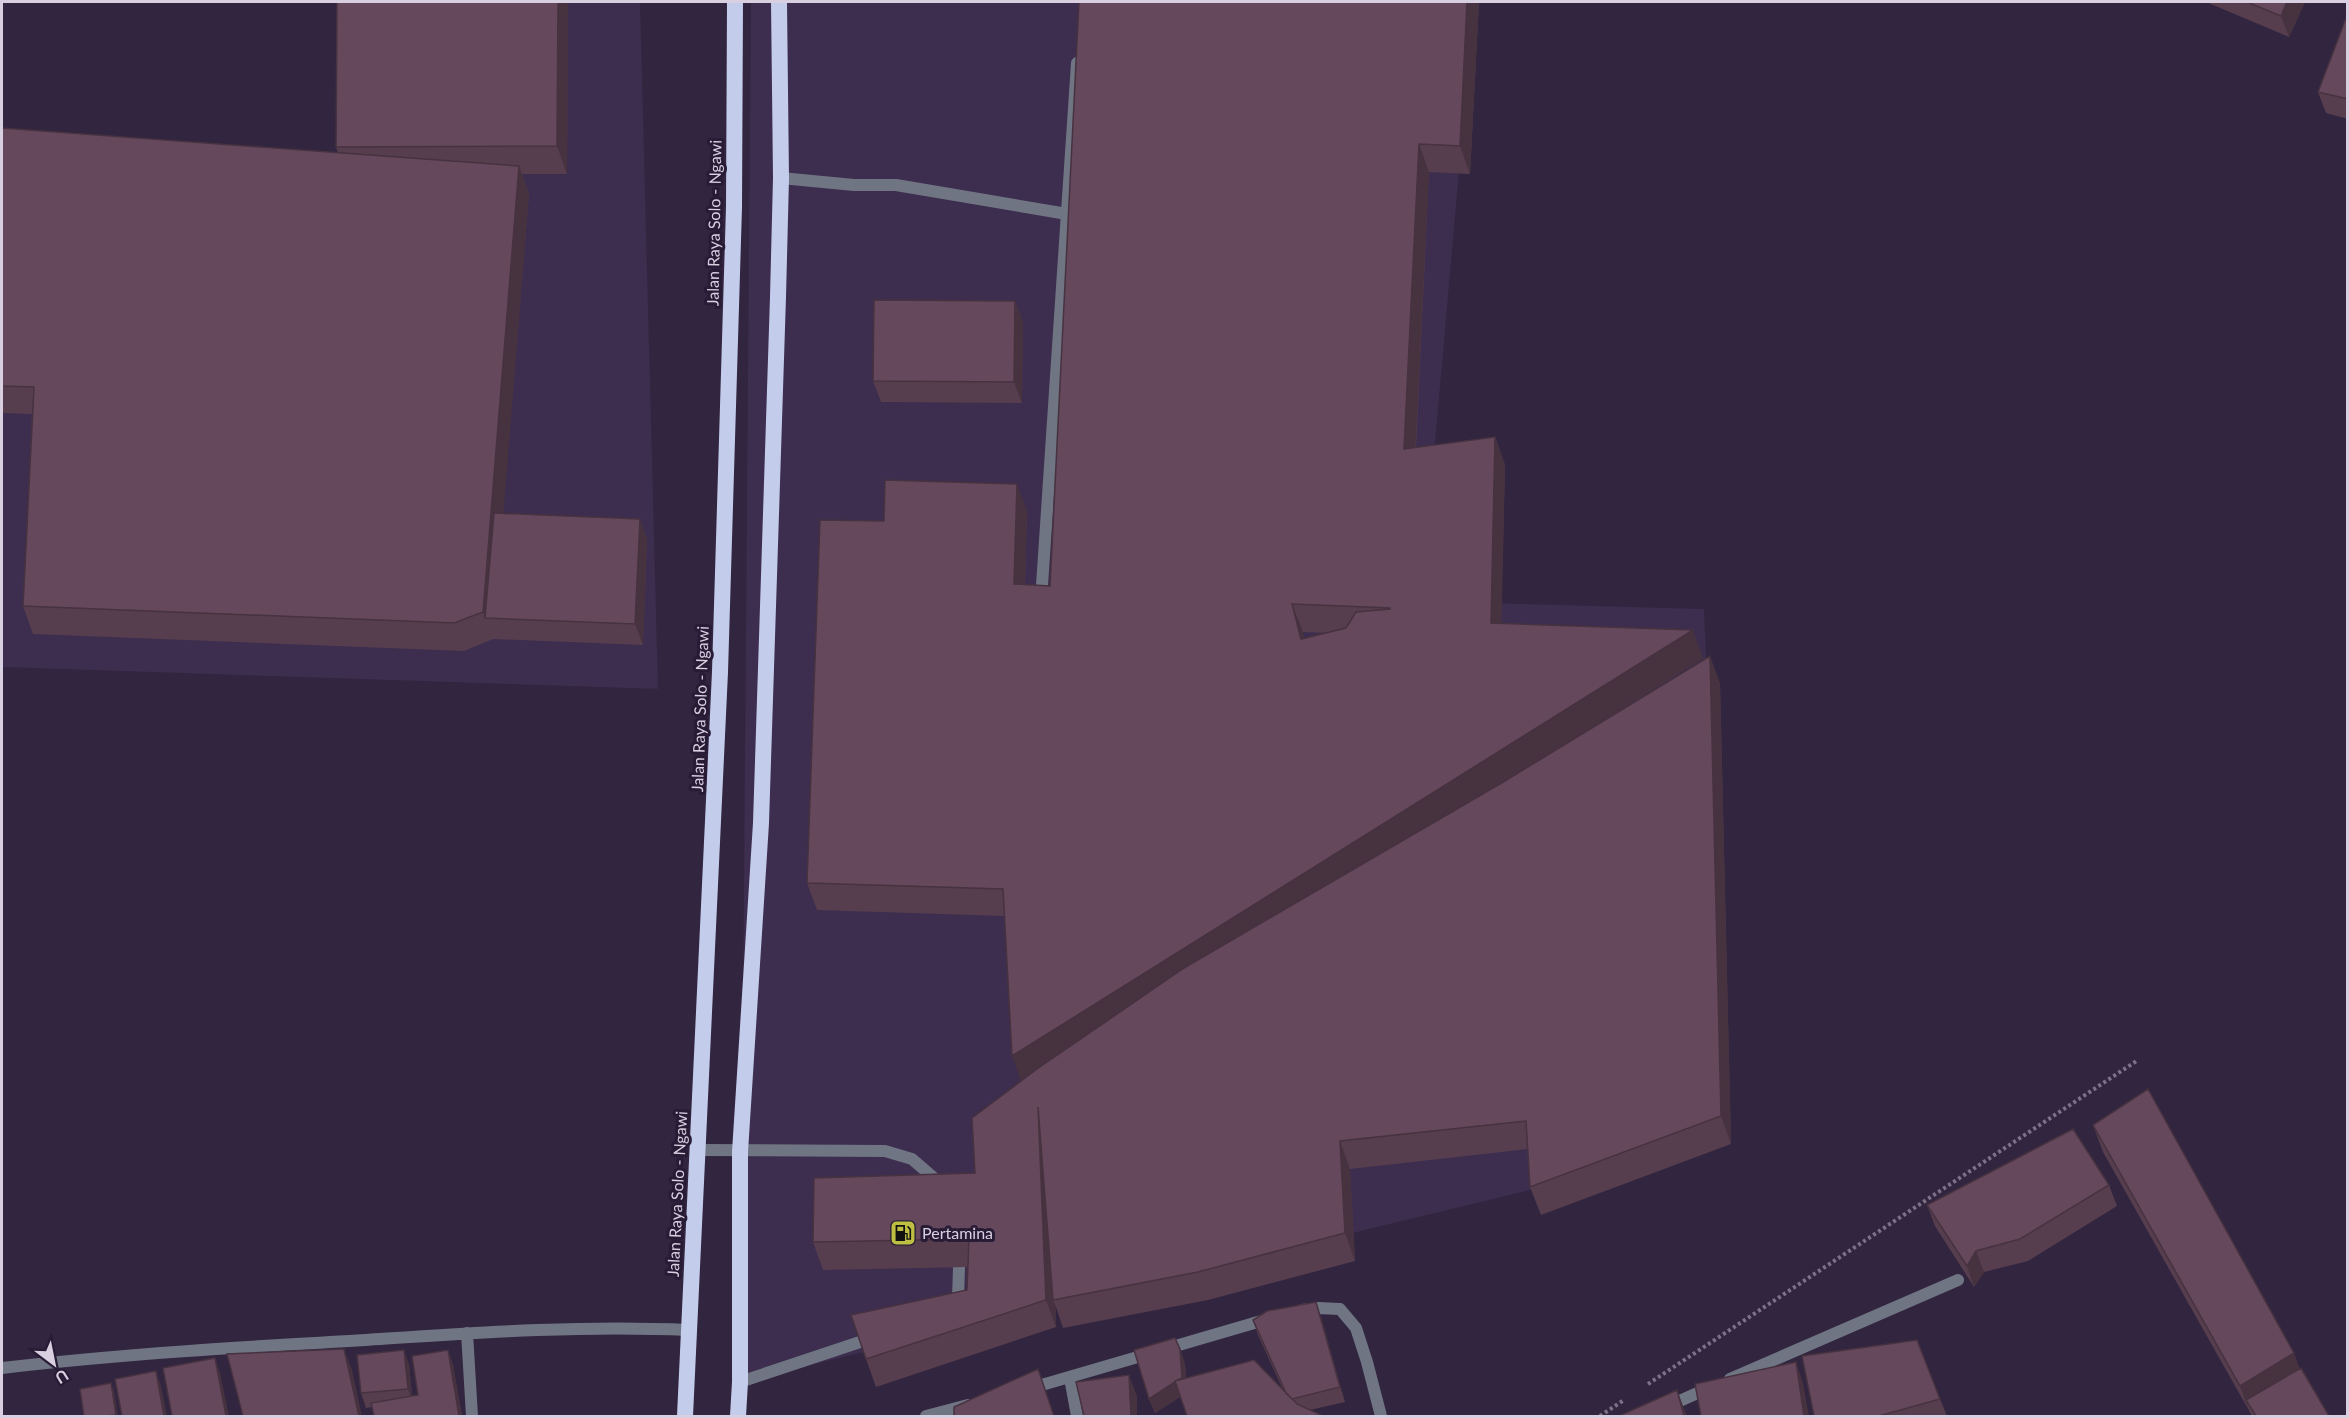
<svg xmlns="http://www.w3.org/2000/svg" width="2349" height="1418" viewBox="0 0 2349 1418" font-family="Lato,sans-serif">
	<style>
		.built { fill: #3d2d4e }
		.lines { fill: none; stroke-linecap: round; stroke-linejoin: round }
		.path { stroke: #7d7288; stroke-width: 4; stroke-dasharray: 3 3; stroke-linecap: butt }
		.service { stroke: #707583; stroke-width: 12 }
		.minor { stroke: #707583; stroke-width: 12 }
		.trunk { stroke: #c4ccec; stroke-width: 16 }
		.wall { fill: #573e4f; fill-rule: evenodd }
		.shaded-wall { fill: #473240 }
		.building { fill: #65485c; stroke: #473240; stroke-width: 1.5; fill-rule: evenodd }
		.labels { text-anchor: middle; stroke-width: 6; stroke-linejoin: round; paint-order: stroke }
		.street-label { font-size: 16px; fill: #d8d0e1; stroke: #271b35 }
		.poi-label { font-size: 16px; fill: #d8d0e1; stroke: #271b35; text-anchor: start }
	</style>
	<rect width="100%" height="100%" fill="#31253f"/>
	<path class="built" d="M344 2H640L658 689 2 667V137L338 154Z
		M751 2H1474L1421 601 1704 609 1727 1142 740 1382Z"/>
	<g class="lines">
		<path class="path" d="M1648 1384 2138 1060
			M1600 1416 1624 1400"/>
		<path class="service" d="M781 178 854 185H896L1067 214
			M1042 585 1077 63
			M697 1150 885 1151 912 1159 942 1185
			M953 1306 958 1300 959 1267
			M1730 1379 1958 1280
			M740 1382 875 1337
			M1646 1416 1711 1387"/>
		<path class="minor" d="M1302 1310 1318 1308 1340 1309 1356 1328 1367 1362 1381 1416
			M467 1333 472 1416
			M2 1368C122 1354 243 1347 365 1340 472 1333 580 1325 688 1330
			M1070 1378 1077 1416
			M1028 1389 1268 1319
			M926 1416 968 1405"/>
		<path class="trunk" d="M685 1416 720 672 734 207 735 2
			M738 1416 740 1382V1152L761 823 778 297 781 178 779 2"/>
	</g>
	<path class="wall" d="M568 2 567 174H522L529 194 503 513 640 519 647 540 643 645 493 639 464 651 33 634 23 606 32 414 2 413V128L338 153 336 147Z
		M1479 2 1470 174 1429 172 1416 448 1495 437 1505 465 1501 624 1703 658 1593 727 1720 683 1731 1144 1541 1215 1530 1187 1528 1149 1350 1169 1355 1261 1208 1300 1063 1328 1056 1307V1327L876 1387 866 1359 967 1290 968 1267 823 1270 813 1242 975 1173 1021 1081 1004 916 817 910 807 883 884 521 1027 511 1025 585 1050 586ZM1303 632 1328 633 1304 639Z
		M2206 2H2305L2289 37Z
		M2348 13V119L2326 113 2318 92Z
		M1015 301 1023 322 1022 403 881 402 873 381Z
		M2093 1125 2294 1353 2299 1369 2329 1416H2252L2103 1152Z
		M2109 1185 2117 1206 2028 1261 1984 1272 1974 1287 1935 1226 1927 1205Z
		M1321 1317 1345 1402 1310 1410 1180 1397 1155 1413 1149 1399 1180 1349 1185 1364 1186 1378 1283 1390 1258 1335 1253 1320Z
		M448 1350 453 1365 462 1416H374L372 1407 366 1408 361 1393 409 1364 412 1396 418 1395Z
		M1940 1399 1947 1416H1814Z"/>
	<path class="shaded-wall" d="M558 2H568L567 174 557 146Z
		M1467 2H1479L1470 174 1460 146Z
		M2287 2H2305L2289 37 2281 16Z
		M1419 144 1429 172 1414 477 1404 449Z
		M519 166 529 194 495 618H485L483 612Z
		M1015 301 1023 322 1022 403 1014 382Z
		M1495 437 1505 465 1501 651 1491 623Z
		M1017 484 1027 511 1024 612 1014 584Z
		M640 519 647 540 643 645 635 624Z
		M1292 604 1303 632 1311 667 1301 639Z
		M1693 630 1703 658 1022 1084 1012 1056Z
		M1710 656 1720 683 1731 1144 1721 1116Z
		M1038 1107 1053 1300 1056 1307V1327L1046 1300Z
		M1340 1141 1350 1169 1355 1261 1345 1233Z
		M1976 1251 1984 1272 1974 1287 1967 1266Z
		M1316 1302 1321 1317 1345 1402 1340 1387Z
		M344 1349 352 1370 362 1416H359Z
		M1180 1349 1185 1364 1187 1392 1155 1413 1149 1399Z
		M404 1350 409 1364 413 1404 408 1389Z
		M448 1350 453 1365 462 1416H459Z
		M2294 1353 2304 1380 2246 1400 2250 1414 2240 1386Z
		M215 1358 220 1373 229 1416H226Z
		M1796 1362 1803 1383 1809 1416H1804Z
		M156 1371 161 1386 167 1416H164Z
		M1129 1375 1137 1396V1416H1131Z
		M111 1383 114 1391 118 1416H117Z
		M1677 1390 1685 1411 1687 1416H1684Z"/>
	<path class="building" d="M337 2H558L557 146 336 147Z
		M1079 2H1467L1460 146 1419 144 1404 449 1495 437 1491 623 1693 630 1012 1056 1003 889 807 883 820 520 884 521 885 480 1017 484 1014 584 1050 586ZM1292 604 1390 608V609L1356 612 1346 628 1301 639Z
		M2247 2H2287L2281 16Z
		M2348 13V99L2318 92Z
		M2 128 519 166 483 612 454 623 23 606 34 387 2 386Z
		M874 300 1015 301 1014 382 873 381Z
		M494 513 640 519 635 624 485 618Z
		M1710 656 1721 1116 1530 1187 1526 1121 1340 1141 1345 1233 1198 1272 1053 1300 1038 1107 1046 1300 866 1359 851 1315 967 1290 969 1239 813 1242 814 1178 975 1173 972 1118 1037 1069 1184 968 1505 781Z
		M2148 1089 2294 1353 2240 1386 2093 1125Z
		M2073 1129 2109 1185 2020 1239 1976 1251 1967 1266 1927 1205Z
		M1316 1302 1340 1387 1292 1399 1286 1393 1253 1320 1267 1311Z
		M1175 1338 1180 1349 1182 1378 1175 1381V1382L1149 1399 1134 1350Z
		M1917 1340 1940 1399 1879 1416H1814L1802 1356Z
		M344 1349 359 1416H243L227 1354Z
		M404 1350 408 1389 361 1393 357 1355Z
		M448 1350 459 1416H374L371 1403 418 1395 412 1356Z
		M215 1358 226 1416H172L163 1368Z
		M1254 1360 1297 1404 1323 1416H1187L1175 1381Z
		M1796 1362 1804 1416H1701L1695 1384Z
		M2301 1368 2329 1416H2256L2246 1400Z
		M1038 1369 1054 1416H954V1407Z
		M156 1371 164 1416H122L115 1379Z
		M1129 1375 1131 1416H1084L1076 1382Z
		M111 1383 116 1415 106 1416H84L80 1389Z
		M1677 1390 1684 1416H1619Z"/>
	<defs>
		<g id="fuel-square" transform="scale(1.35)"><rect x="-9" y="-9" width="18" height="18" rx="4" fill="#bebf42" stroke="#271b35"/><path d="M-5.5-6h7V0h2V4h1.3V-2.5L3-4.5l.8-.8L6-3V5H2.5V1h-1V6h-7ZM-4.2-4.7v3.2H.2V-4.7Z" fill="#111"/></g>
	</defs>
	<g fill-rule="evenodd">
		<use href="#fuel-square" x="903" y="1233"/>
	</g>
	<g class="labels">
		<g class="street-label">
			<text transform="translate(714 223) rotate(-89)" y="6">Jalan Raya Solo - Ngawi</text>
			<text transform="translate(700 709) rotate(-88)" y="6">Jalan Raya Solo - Ngawi</text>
			<text transform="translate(677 1194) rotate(-87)" y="6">Jalan Raya Solo - Ngawi</text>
		</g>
		<g class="poi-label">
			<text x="922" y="1239">Pertamina</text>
		</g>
	</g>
	<rect width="2349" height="1418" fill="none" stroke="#d8d0e1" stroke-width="6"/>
	<g transform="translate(54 1364) rotate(148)" stroke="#271b35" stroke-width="4.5" paint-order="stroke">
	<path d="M0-4.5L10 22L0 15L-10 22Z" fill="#d8d0e1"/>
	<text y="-9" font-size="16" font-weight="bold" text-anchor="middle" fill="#d8d0e1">U</text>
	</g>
</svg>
